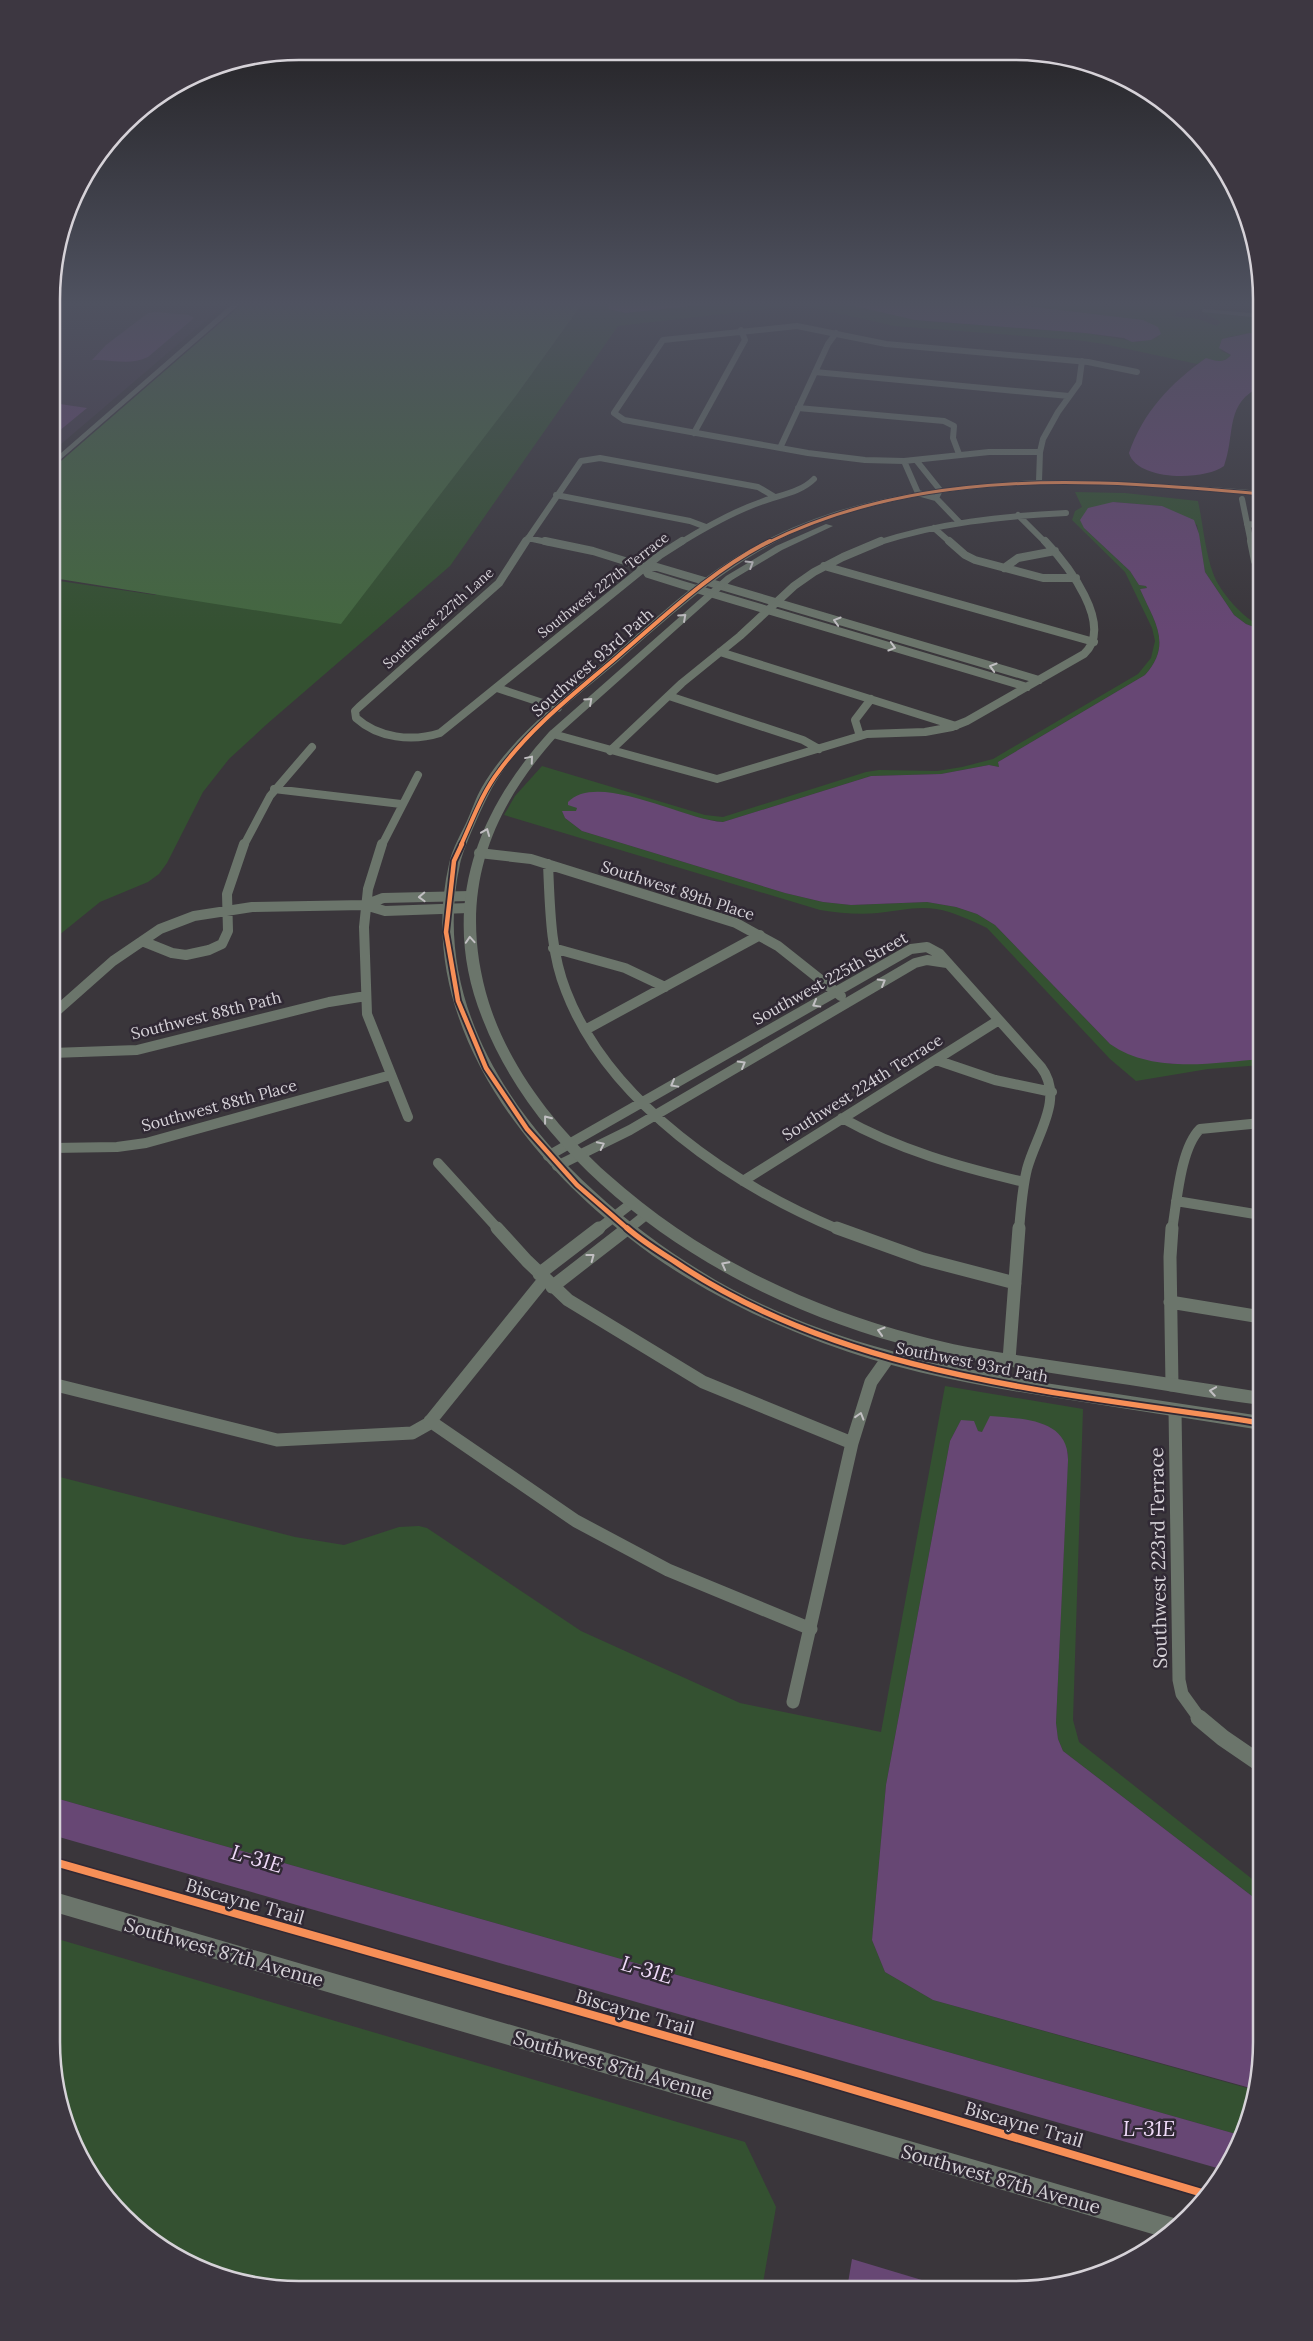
<svg xmlns="http://www.w3.org/2000/svg" width="1313" height="2341" viewBox="0 0 1313 2341" font-family="Lora,serif">
	<style>
		.built { fill: #443a49 }
		.green { fill: #345131 }
		.forest { fill: #446840 }
		.water { fill: #674774 }
		.lines { fill: none; stroke-linecap: round; stroke-linejoin: round }
		.minor-far4 { stroke: #6b756b; stroke-width: 6 }
		.minor-far3 { stroke: #6b756b; stroke-width: 8 }
		.minor-far2 { stroke: #6b756b; stroke-width: 10 }
		.minor-far1 { stroke: #6b756b; stroke-width: 13 }
		.minor { stroke: #6b756b; stroke-width: 17 }
		.tertiary { fill: #6b756b; fill-rule: evenodd }
		.cycleway-far4-casing { stroke: #302934; stroke-width: 5 }
		.cycleway-far3-casing { stroke: #302934; stroke-width: 6 }
		.cycleway-far2-casing { stroke: #302934; stroke-width: 8 }
		.cycleway-far1-casing { stroke: #302934; stroke-width: 9 }
		.cycleway-casing { stroke: #302934; stroke-width: 11 }
		.cycleway-far4 { stroke: #f78f57; stroke-width: 3 }
		.cycleway-far3 { stroke: #f78f57; stroke-width: 4 }
		.cycleway-far2 { stroke: #f78f57; stroke-width: 4.5 }
		.cycleway-far1 { stroke: #f78f57; stroke-width: 5.5 }
		.cycleway { stroke: #f78f57; stroke-width: 8 }
		.oneway { stroke: #c1bfc2 }
		.labels { text-anchor: middle; stroke-width: 5; stroke-linejoin: round; paint-order: stroke }
		.far-street-label { font-size: 14px; fill: #d6d2d8; stroke: #302934 }
		.street-label { font-size: 16px; fill: #d6d2d8; stroke: #302934 }
		.near-street-label { font-size: 19px; fill: #d6d2d8; stroke: #302934 }
		.near-water-label { font-size: 21px; font-style: italic; fill: #efdaf8; stroke: #302934 }
		.rim { fill: none; stroke: #d6d2d8; stroke-width: 2.5 }
	</style>
	<rect width="100%" height="100%" fill="#3a363b"/>
	<path class="built" d="M53 304H225L53 451Z"/>
	<path class="green" d="M582 304H608L609 309 625 313 709 304H846L923 321 1085 333 1137 342 1159 337 1143 320 1010 304H1105L1104 307H1109L1110 304H1203V309L1175 312 1177 315 1172 316 1198 319 1217 326 1221 322 1201 312 1262 318V335L1250 333 1228 337 1221 351 1231 355C1223 364 1215 361 1206 359L1197 364 1104 344 1076 340 894 326 801 305 618 326 450 566 267 724 229 759 203 792 167 863 159 874 148 882 100 902 53 940V580L155 595 518 393Z
		M1075 492 1125 493 1198 501C1203 524 1205 551 1213 573 1219 591 1244 620 1262 626V630L1246 624 1234 615 1205 572 1197 525 1162 506 1113 502 1084 528 1130 571 1139 585 1146 586 1147 588 1140 589C1154 621 1173 644 1145 675L998 762 999 767 989 765 941 774 871 776 723 822 704 819 618 794 568 804 578 808 576 811H563L565 818 582 831 785 893 823 902 851 905 927 902 956 907 977 914 995 925 1110 1044 1171 1064 1262 1059V1065L1208 1069 1136 1081 1110 1059 987 928C970 920 954 912 936 909 916 906 898 911 878 913 859 915 839 913 820 910L504 815 515 796 542 766 705 815 723 817 866 772 879 770 937 771 962 767 993 759 1138 674 1151 658 1155 641 1152 628 1125 572 1072 520 1075 511 1082 507Z
		M945 1386 1083 1409 1073 1720 1079 1742 1261 1886V1903L1063 1751 1058 1739 1056 1723 1068 1453C1063 1446 1057 1432 1049 1427 1031 1416 1002 1428 982 1432L978 1431 961 1420 950 1441 886 1785 872 1940 885 1972 933 2000 1254 2090 1243 2136 52 1797V1475L295 1537 344 1545 399 1527 419 1526 427 1528 581 1631 740 1703 881 1732Z
		M51 1937 745 2142 776 2207 762 2289 266 2288 189 2264 136 2229 93 2180 64 2122 51 2042Z"/>
	<path class="forest" d="M242 304H582L518 393 341 624 53 578V468Z"/>
	<path class="water" d="M608 304H709L625 313 609 309Z
		M846 304H1010L1143 320 1158 327 1161 334 1151 340 1132 342 1124 338 1085 333 915 320Z
		M156 312 189 315 194 318 148 357C129 366 112 359 92 360L106 345 148 313Z
		M1250 333 1262 335V386C1224 403 1236 433 1224 466 1204 481 1137 481 1129 453 1143 412 1171 383 1206 358 1215 361 1224 364 1231 355L1219 348 1222 339Z
		M53 403 87 408 53 436Z
		M1113 502 1162 506 1194 520 1199 534 1205 572 1234 615 1246 624 1262 630V1059C1212 1063 1153 1074 1110 1044L995 925 977 914 956 907 927 902 851 905 823 902 785 893 582 831 565 818 562 811H576L577 808 568 805V802C598 771 684 820 723 822L871 776 941 774 989 765 999 767 998 762 1145 675C1173 644 1154 621 1140 589L1147 588 1146 586 1139 585 1130 571 1084 528 1080 520 1088 508Z
		M990 1416C1022 1419 1069 1418 1068 1461L1056 1723 1058 1739 1063 1751 1261 1903V2059L1254 2089 933 2000 885 1972 872 1940 886 1785 950 1441 961 1420 974 1421 978 1431 982 1432Z
		M52 1797 1243 2136V2137L1224 2170 52 1835Z
		M852 2259 955 2290 847 2289Z"/>
	<g class="lines">
		<path class="minor-far4" d="M815 372 1069 396
			M798 408 944 421 954 426 953 438 959 454
			M694 433 745 340 741 330
			M780 448 828 344 836 333
			M1040 452H989L904 461 865 460 808 453 624 420 614 413 663 340 797 326 886 344 1088 362 1137 372
			M916 460 940 490 936 498
			M904 461 918 493 936 498 960 523
			M1039 481 1040 452 1043 439 1058 412 1079 383 1082 361
			M556 495 690 521 706 527
			M1242 499 1251 543
			M1018 515 1046 543
			M1247 524 1262 525
			M934 528 951 543
			M528 538 551 543
			M525 543 581 461 600 458 758 487 775 497
			M680 543C706 527 732 512 761 502 779 495 800 493 814 479
			M877 543C939 523 1001 516 1066 513"/>
		<path class="minor-far3" d="M526 541 499 583 359 707 355 711 356 718C378 738 412 742 440 733L660 555 682 541
			M545 541 593 551 644 567H657L1039 680
			M949 541 965 555 975 560 1043 578H1076
			M1251 541 1255 561 1262 578
			M824 566 1094 642
			M644 567 648 574 683 585 1027 687
			M1004 568 1018 558 1055 551
			M720 652 956 726
			M497 688 558 708
			M669 696 803 740 819 749
			M553 734 717 779 867 734 925 732 952 727 967 721 1084 654C1115 625 1067 564 1045 541
			M860 736 855 720 871 699
			M610 751 682 683 740 636 794 586 814 572 843 557 881 541
			M274 789 401 804
			M244 845 270 796 312 747
			M382 845 418 775"/>
		<path class="minor-far2" d="M382 844 368 889 364 927 367 1014 408 1117
			M479 853 531 859 736 923 778 946 841 996
			M548 864C550 907 550 951 566 991 609 1103 734 1186 840 1230
			M365 905 383 898 470 896
			M142 941 172 953 186 955 209 950 222 944 228 931 227 894 244 844
			M553 948 625 968 665 987
			M52 1015 113 961 160 929 194 916 252 907 365 905 385 911 469 908
			M585 1030 760 935
			M52 1053 137 1050 329 1002 366 996
			M936 1060 995 1080 1052 1092
			M842 1118C899 1150 960 1167 1024 1182
			M52 1148 117 1147 146 1143 391 1075
			M548 1156 911 949 927 947 940 954 1041 1067C1065 1099 1036 1135 1027 1169 1022 1189 1021 1209 1019 1230
			M438 1163 499 1230
			M557 1166 630 1130 915 963 927 960 947 963
			M743 1181 999 1020
			M1176 1201 1261 1215
			M597 1230 632 1203
			M627 1230 647 1214
			M1172 1230C1177 1202 1180 1149 1200 1129L1261 1123"/>
		<path class="minor-far1" d="M497 1228 527 1261 568 1300 703 1382 852 1443
			M837 1228 923 1259 1015 1283
			M539 1274 599 1228
			M552 1287 628 1228
			M1170 1302 1261 1317
			M1009 1360 1019 1228
			M52 1384 277 1440 412 1433 428 1424 544 1280
			M1172 1385 1170 1257 1172 1228
			M1175 1410 1179 1680 1182 1694 1200 1719
			M430 1421 576 1521 668 1570 811 1629
			M793 1702 852 1443 871 1382 888 1358"/>
		<path class="minor" d="M1199 1718 1223 1738 1261 1764"/>
		<path class="tertiary" d="M232 304H240L53 466V460Z
			M1204 309 1262 314V318L1202 312V310Z
			M1040 480C1114 480 1188 485 1262 491V496C1116 483 965 471 824 521 745 548 684 604 622 658 577 697 522 735 492 788 483 805 464 846 460 864 422 1037 563 1186 699 1270 814 1342 946 1368 1078 1388 1139 1397 1200 1407 1261 1416V1430C1200 1420 1138 1411 1077 1401 991 1388 906 1374 823 1343 754 1317 686 1283 628 1237 516 1149 415 1013 449 864 452 849 461 834 467 821 472 810 476 797 482 787 510 739 557 703 599 668 643 630 686 588 736 557 828 500 934 485 1040 480Z
			M826 524 833 526 782 550 732 580 557 736C486 815 457 899 489 1003 510 1069 557 1128 608 1174 696 1253 802 1305 916 1335 966 1349 1018 1355 1070 1363 1134 1372 1197 1382 1261 1392V1405C1211 1399 1160 1389 1109 1382 1046 1372 983 1364 921 1349 804 1320 690 1265 601 1184 551 1138 508 1084 483 1020 439 911 474 815 549 732L726 576 776 546Z
			M51 1891 1174 2218 1182 2222 1166 2238 51 1911Z"/>
		<g class="cycleway-far4-casing">
			<path id="cycleway-far4" d="M767 543C921 466 1096 479 1262 494"/>
		</g>
		<g class="cycleway-far3-casing">
			<path id="cycleway-far3" d="M461 845C473 819 482 793 499 771 531 727 575 693 616 658 665 616 712 570 770 541"/>
		</g>
		<g class="cycleway-far2-casing">
			<path id="cycleway-far2" d="M462 844 454 861 446 932 458 1001 486 1068 527 1129 577 1185 629 1230"/>
		</g>
		<g class="cycleway-far1-casing">
			<path id="cycleway-far1" d="M627 1228C642 1241 658 1251 674 1261 846 1378 1061 1392 1261 1423"/>
		</g>
		<g class="cycleway-casing">
			<path id="cycleway" d="M51 1861 800 2074 1209 2195"/>
		</g>
		<use href="#cycleway-far4" class="cycleway-far4"/>
		<use href="#cycleway-far3" class="cycleway-far3"/>
		<use href="#cycleway-far2" class="cycleway-far2"/>
		<use href="#cycleway-far1" class="cycleway-far1"/>
		<use href="#cycleway" class="cycleway"/>
	</g>
	<defs><path id="oneway-chevron" d="M-2-3.5L2.5 0L-2 3.5" fill="none" stroke-width="1.6" stroke-linecap="round" stroke-linejoin="round" transform="scale(1.25)"/></defs>
	<g class="oneway">
		<use href="#oneway-chevron" transform="translate(750 564) rotate(-32)"/>
		<use href="#oneway-chevron" transform="translate(683 617) rotate(-42)"/>
		<use href="#oneway-chevron" transform="translate(837 621) rotate(-164)"/>
		<use href="#oneway-chevron" transform="translate(892 647) rotate(16)"/>
		<use href="#oneway-chevron" transform="translate(993 667) rotate(-164)"/>
		<use href="#oneway-chevron" transform="translate(589 701) rotate(-42)"/>
		<use href="#oneway-chevron" transform="translate(530 759) rotate(-50)"/>
		<use href="#oneway-chevron" transform="translate(486 832) rotate(-68)"/>
		<use href="#oneway-chevron" transform="translate(422 897) rotate(178)"/>
		<use href="#oneway-chevron" transform="translate(470 940) rotate(-94)"/>
		<use href="#oneway-chevron" transform="translate(882 982) rotate(-30)"/>
		<use href="#oneway-chevron" transform="translate(816 1004) rotate(151)"/>
		<use href="#oneway-chevron" transform="translate(742 1064) rotate(-30)"/>
		<use href="#oneway-chevron" transform="translate(674 1084) rotate(151)"/>
		<use href="#oneway-chevron" transform="translate(547 1119) rotate(-128)"/>
		<use href="#oneway-chevron" transform="translate(601 1145) rotate(-26)"/>
		<use href="#oneway-chevron" transform="translate(591 1257) rotate(-37)"/>
		<use href="#oneway-chevron" transform="translate(725 1265) rotate(-152)"/>
		<use href="#oneway-chevron" transform="translate(881 1331) rotate(-163)"/>
		<use href="#oneway-chevron" transform="translate(1213 1391) rotate(-171)"/>
		<use href="#oneway-chevron" transform="translate(860 1416) rotate(-73)"/>
	</g>
	<linearGradient id="sky" x2="0" y2="1"><stop stop-color="#201e20"/><stop offset="0.48" stop-color="#4f5260"/><stop offset="1" stop-color="#4f5260" stop-opacity="0"/></linearGradient>
	<rect width="1313" height="632" fill="url(#sky)"/>
	<g class="labels">
		<g class="far-street-label">
			<text transform="translate(603 585) rotate(-38)" y="5">Southwest 227th Terrace</text>
			<text transform="translate(438 618) rotate(-42)" y="5">Southwest 227th Lane</text>
		</g>
		<g class="street-label">
			<text transform="translate(592 662) rotate(-41)" y="6">Southwest 93rd Path</text>
			<text transform="translate(678 890) rotate(18)" y="6">Southwest 89th Place</text>
			<text transform="translate(830 978) rotate(-29)" y="6">Southwest 225th Street</text>
			<text transform="translate(206 1015) rotate(-14)" y="6">Southwest 88th Path</text>
			<text transform="translate(862 1087) rotate(-32)" y="6">Southwest 224th Terrace</text>
			<text transform="translate(219 1105) rotate(-15)" y="6">Southwest 88th Place</text>
			<text transform="translate(972 1362) rotate(11)" y="6">Southwest 93rd Path</text>
		</g>
		<g class="near-street-label">
			<text transform="translate(1158 1558) rotate(-91)" y="7">Southwest 223rd Terrace</text>
			<text transform="translate(245 1901) rotate(16)" y="7">Biscayne Trail</text>
			<text transform="translate(224 1952) rotate(16)" y="7">Southwest 87th Avenue</text>
			<text transform="translate(635 2012) rotate(16)" y="7">Biscayne Trail</text>
			<text transform="translate(613 2065) rotate(16)" y="7">Southwest 87th Avenue</text>
			<text transform="translate(1024 2124) rotate(16)" y="7">Biscayne Trail</text>
			<text transform="translate(1001 2179) rotate(16)" y="7">Southwest 87th Avenue</text>
		</g>
		<g class="near-water-label">
			<text transform="translate(257 1859) rotate(16)" y="7">L-31E</text>
			<text transform="translate(647 1970) rotate(16)" y="7">L-31E</text>
			<text x="1149" y="2136">L-31E</text>
		</g>
	</g>
	<path d="M0 0H1313V2341H0ZM299 60H1014A239 239 0 0 1 1253 299V2042A239 239 0 0 1 1014 2281H299A239 239 0 0 1 60 2042V299A239 239 0 0 1 299 60Z" fill="#3d3741" fill-rule="evenodd"/>
	<path class="rim" d="M299 60H1014A239 239 0 0 1 1253 299V2042A239 239 0 0 1 1014 2281H299A239 239 0 0 1 60 2042V299A239 239 0 0 1 299 60Z"/>
</svg>
